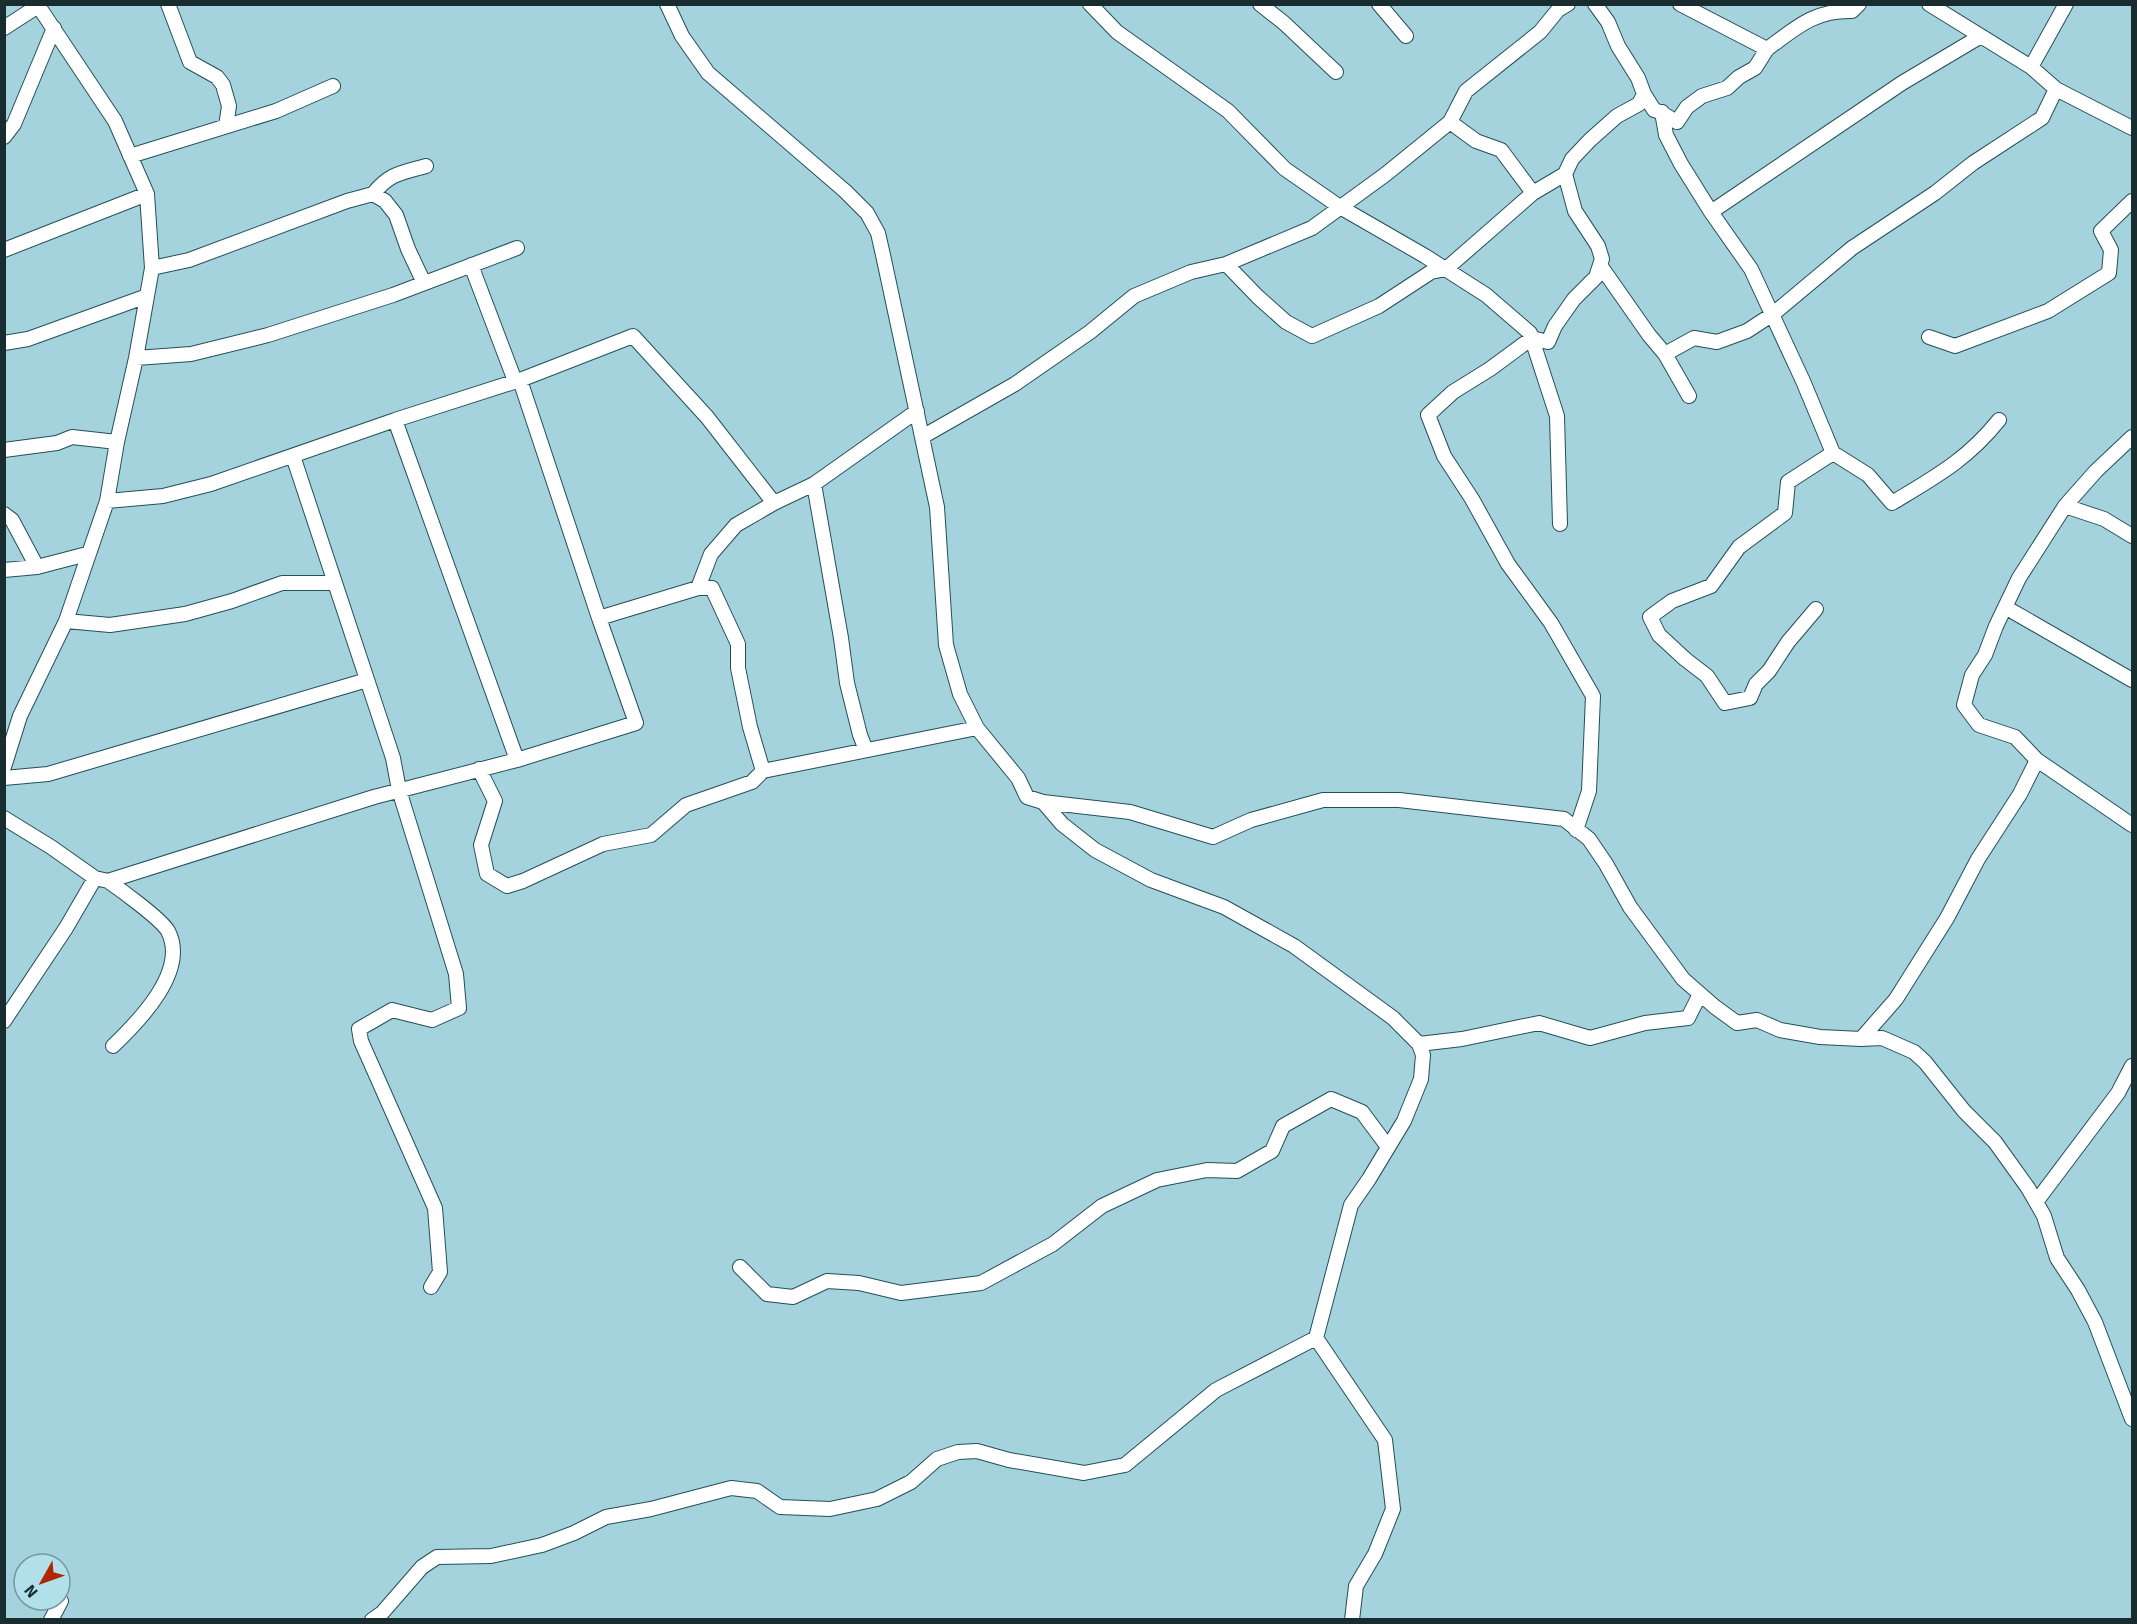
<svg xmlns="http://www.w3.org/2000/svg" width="2137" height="1624" viewBox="0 0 2137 1624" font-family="Signika,sans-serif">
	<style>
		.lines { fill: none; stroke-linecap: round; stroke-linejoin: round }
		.minor-casing { stroke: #234f58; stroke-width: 16 }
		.minor { stroke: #fff; stroke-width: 14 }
	</style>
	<rect width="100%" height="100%" fill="#a4d3dd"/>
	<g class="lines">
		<g class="minor-casing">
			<path id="minor" d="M168 4 190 62 217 77 223 85 229 106 226 126
				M667 4 682 36 708 73 845 191 867 213 878 233 883 255 937 507 946 645 960 694 977 728 1018 778 1027 797 1043 802 1062 824 1095 850 1151 880 1224 907 1294 946 1393 1018 1419 1044 1423 1055 1421 1079 1404 1121 1369 1179 1351 1205 1316 1338 1385 1440 1393 1509 1375 1554 1356 1586 1352 1620
				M1090 4 1117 32 1228 111 1285 169 1340 207 1425 256 1486 295 1530 333 1557 416 1560 524
				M1260 4 1284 23 1336 72
				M1379 4 1406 36
				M1595 4 1608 22 1618 46 1638 78 1644 94 1654 110C1663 112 1668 118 1677 122L1687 107 1702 96 1727 88 1739 77 1755 68 1767 49 1680 4
				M1929 4 2031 67 2056 89 2132 128
				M4 28 38 6
				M1767 49C1796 28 1814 10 1852 11L1859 4
				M2031 67 2066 4
				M1662 112 1666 135 1681 164 1711 212 1902 83 1981 36
				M1450 122 1476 141 1501 150 1533 193
				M4 137 14 124 54 28
				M130 156 276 111 333 86
				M1565 174 1575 211 1598 246 1602 259 1596 277 1574 299 1555 326 1548 342 1532 338 1490 369 1453 392 1428 415 1444 456 1472 499 1508 564 1551 623 1593 696 1589 791 1576 830
				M373 194C390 173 401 173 426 166
				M1711 212 1751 269 1803 381 1833 453 1788 482 1785 513 1739 547 1711 586 1672 601 1650 617 1659 635 1685 659 1707 676 1725 703 1750 698 1756 684 1769 671 1788 642 1816 609
				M4 250 147 194
				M1226 264 1258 297 1286 322 1312 336 1379 306 1431 272 1446 269 1533 193 1565 174 1572 159 1590 140 1617 116 1639 104 1644 94
				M471 265 515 381
				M1600 265 1649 335 1665 354 1689 396
				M152 268 189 260 347 201 373 194 385 201 396 215 408 249 424 283
				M1929 337 1955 346 2048 311 2109 273 2111 250 2101 231 2132 201
				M4 343 28 339 147 296
				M1665 354 1694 338 1717 342 1747 331 1773 314 1852 248 1935 193 1973 163 2042 118 2056 89
				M136 358 191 354 268 335 393 295 517 248
				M520 380 599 618 698 588 711 554 736 525 774 503 814 484 917 411
				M395 420 517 760
				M922 437 1015 384 1090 332 1134 296 1191 272 1226 264 1312 228 1386 174 1450 122 1466 91 1540 32 1558 10 1568 4
				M4 450 57 443 72 437 117 442
				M1833 453 1868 475 1892 503C1935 477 1967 460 1999 420
				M293 456 393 758 399 790 456 974 459 1008 432 1020 392 1010 359 1029 361 1041 435 1208 440 1272 431 1287
				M814 484 841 638 847 683 860 735 866 750
				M107 501 163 496 211 484 395 420 520 380 633 336 707 417 774 503
				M2065 506 2104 519 2132 536
				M4 514 12 520 37 567
				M4 570 37 567 87 554
				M698 588H712L738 644V668L750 727 763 771
				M2005 607 2132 680
				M66 621 110 625 185 614 232 601 282 583H334
				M2037 760 2132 825
				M4 767 20 716 66 621 107 501 117 442 136 358 152 268 147 194 115 121 37 4
				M479 769 495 801 481 845 487 874 507 886 523 881 603 844 651 835 686 805 752 782 763 771 977 728
				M4 778 48 774 367 680
				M1043 802 1130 812 1213 837 1251 820 1323 800H1399L1564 819 1589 839 1606 864 1630 907 1683 979 1715 1007 1737 1023 1757 1020 1780 1030 1820 1037 1861 1039 1882 1038 1914 1052 1925 1062 1964 1111 1995 1142 2028 1188 2044 1216 2057 1258 2078 1290 2095 1322 2132 1419
				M4 818 51 847 95 878 108 881 374 797 517 760 636 723 599 618
				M108 881C121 890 161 919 168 931 189 971 138 1022 113 1046
				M4 1021 66 928 95 878
				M1861 1039 1896 999 1947 918 1978 859 2020 794 2037 760 2015 737 1979 725 1964 705 1972 675 1985 655 1996 626 2019 578 2065 506 2096 471 2132 437
				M1419 1044 1462 1039 1539 1023 1590 1038 1645 1023 1688 1018 1700 994
				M2036 1202 2118 1093 2132 1066
				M740 1267 767 1294 793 1297 827 1281 859 1283 901 1293 981 1283 1053 1244 1102 1206 1157 1180 1207 1170 1237 1171 1272 1151 1283 1126 1331 1099 1362 1112 1388 1147
				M51 1620 61 1601
				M372 1620 382 1613 422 1567 437 1557 491 1556 542 1545 574 1533 606 1517 651 1509 731 1488 757 1491 780 1507 830 1509 877 1499 911 1482 937 1459 958 1452 977 1451 1009 1460 1084 1473 1125 1465 1216 1390 1316 1338"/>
		</g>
		<use href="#minor" class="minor"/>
	</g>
	<rect width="2137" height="1624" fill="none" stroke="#192c30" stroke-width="12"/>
	<g transform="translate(42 1582) rotate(230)"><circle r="28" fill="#b1e0eb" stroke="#7498a0" stroke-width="1.5"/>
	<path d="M0-4.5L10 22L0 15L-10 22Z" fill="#b22603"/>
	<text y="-9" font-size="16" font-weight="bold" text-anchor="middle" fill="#192c30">N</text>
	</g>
</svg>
